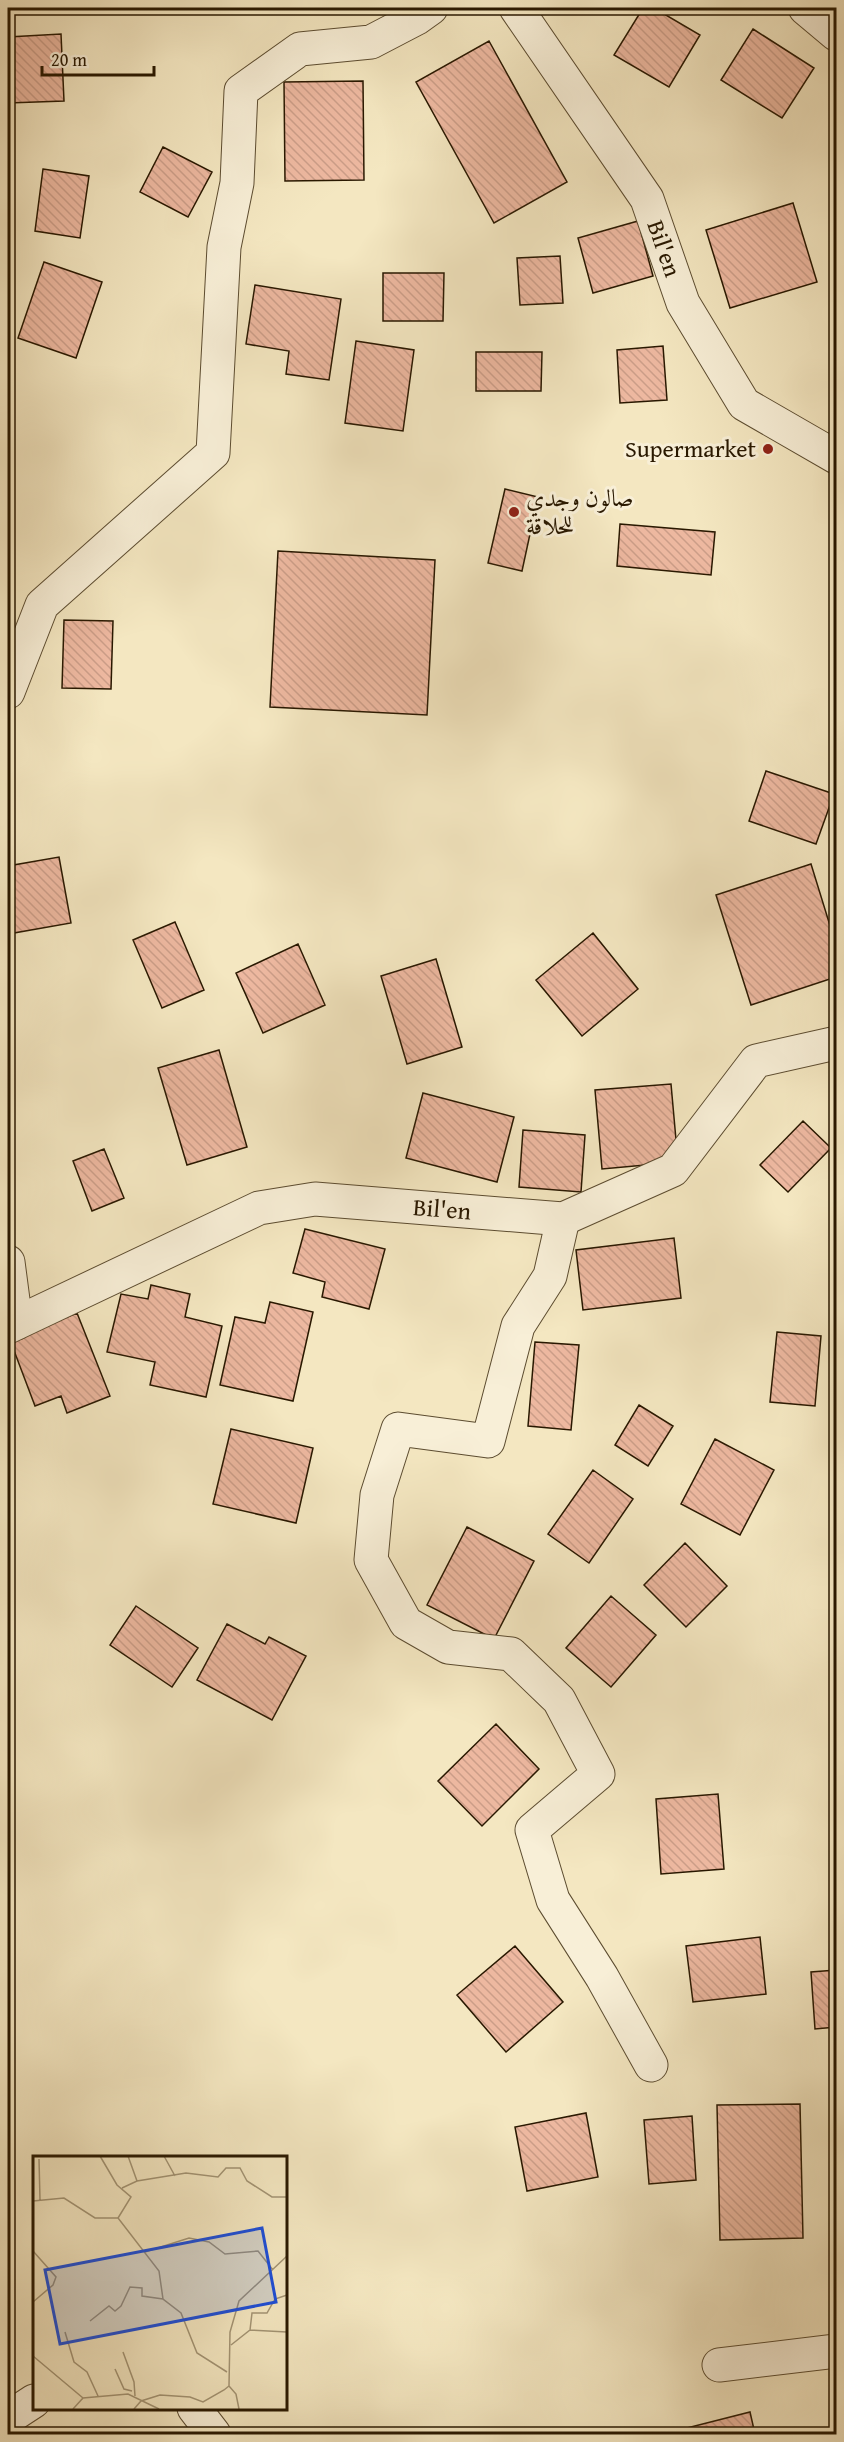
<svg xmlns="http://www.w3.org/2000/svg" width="844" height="2442" viewBox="0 0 844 2442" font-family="'Gentium Book Plus',Amiri,serif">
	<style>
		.building { fill: url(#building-back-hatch); stroke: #291800; stroke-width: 1.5 }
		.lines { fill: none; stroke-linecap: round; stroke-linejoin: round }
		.minor-casing { stroke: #5c4c30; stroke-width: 35 }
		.minor { stroke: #f8efd7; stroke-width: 33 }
		.poi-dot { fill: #8f2418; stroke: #f8efd7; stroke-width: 2 }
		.labels { text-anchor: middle; stroke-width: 6; stroke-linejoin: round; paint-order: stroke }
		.street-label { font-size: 24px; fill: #291800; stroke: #f8efd7 }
		.poi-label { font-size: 24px; fill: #291800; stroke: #f8efd7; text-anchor: end }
		.inset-road { fill: none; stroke: #a39474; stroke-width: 1.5 }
		.view { fill: #1d4ed8; fill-opacity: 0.15; stroke: #1d4ed8; stroke-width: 3 }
		.inset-edge { fill: none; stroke: #291800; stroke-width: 3 }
	</style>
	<defs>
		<pattern id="building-back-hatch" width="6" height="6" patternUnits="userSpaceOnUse" patternTransform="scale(1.5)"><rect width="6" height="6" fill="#edb8a0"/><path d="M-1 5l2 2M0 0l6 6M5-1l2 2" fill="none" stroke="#cb9d88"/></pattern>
	</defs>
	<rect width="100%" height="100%" fill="#f4e7c1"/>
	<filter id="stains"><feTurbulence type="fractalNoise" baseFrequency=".00333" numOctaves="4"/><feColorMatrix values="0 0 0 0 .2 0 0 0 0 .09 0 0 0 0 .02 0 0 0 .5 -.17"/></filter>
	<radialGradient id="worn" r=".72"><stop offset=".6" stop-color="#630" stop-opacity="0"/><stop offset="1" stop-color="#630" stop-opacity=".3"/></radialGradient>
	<path class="building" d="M361 8H417L361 13Z
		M643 8H654L700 35 669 87 614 55Z
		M753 29 814 68 782 118 721 80Z
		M61 34 64 101 8 103V37Z
		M489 41 567 182 494 223 416 82Z
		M363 81 364 180 285 181 284 82Z
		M163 147 212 172 188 217 140 192Z
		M43 169 89 176 80 238 35 231Z
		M793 203 817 282 730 308 706 230Z
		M638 221 653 276 593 293 578 238Z
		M560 256 563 303 520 305 517 258Z
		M44 262 102 282 76 358 18 338Z
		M383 273H444L443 321H383Z
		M255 285 341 299 329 380 286 374 289 351 246 344Z
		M356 341 414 350 403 431 345 423Z
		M663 346 667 400 620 403 617 350Z
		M476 352H542L541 391H476Z
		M505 489 538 497 522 571 488 563Z
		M620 524 715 532 711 575 617 566Z
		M278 551 435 560 427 715 270 707Z
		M64 620 113 621 111 689 62 688Z
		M766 771 834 794 816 844 749 821Z
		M59 857 71 923 8 934V866Z
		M811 864 836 945V977L751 1005 716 895Z
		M175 922 204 990 162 1008 133 940Z
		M593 933 638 989 582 1036 536 980Z
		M298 944 325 1005 263 1033 236 973Z
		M436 959 462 1047 407 1064 381 976Z
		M219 1050 247 1147 187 1165 158 1068Z
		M671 1084 678 1162 602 1169 595 1090Z
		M423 1093 514 1117 497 1182 406 1158Z
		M803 1121 831 1148 788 1192 760 1165Z
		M523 1130 585 1135 581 1192 519 1187Z
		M104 1149 124 1198 92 1211 73 1161Z
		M832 1190H836V1244Z
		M305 1229 385 1249 369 1309 322 1297 325 1282 293 1273Z
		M674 1238 681 1298 583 1310 576 1250Z
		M151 1285 190 1294 185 1317 222 1326 206 1397 150 1385 155 1362 107 1352 121 1294 148 1299Z
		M270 1302 313 1312 293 1401 220 1385 235 1317 265 1323Z
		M77 1313 110 1396 67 1413 61 1396 35 1406 10 1340Z
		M777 1332 821 1336 815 1406 770 1402Z
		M535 1342 579 1345 571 1430 528 1426Z
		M639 1405 673 1426 648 1466 615 1445Z
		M231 1429 313 1448 296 1523 213 1504Z
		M715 1439 774 1470 740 1535 681 1504Z
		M593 1470 633 1499 589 1563 548 1534Z
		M467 1527 534 1561 494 1639 427 1605Z
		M685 1543 727 1586 686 1627 644 1585Z
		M611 1596 656 1635 611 1687 566 1648Z
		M136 1606 198 1648 172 1687 110 1645Z
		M227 1624 265 1644 269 1637 306 1656 272 1720 197 1680Z
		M496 1724 539 1769 482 1826 438 1781Z
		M718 1794 724 1869 661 1874 656 1799Z
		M760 1937 766 1994 693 2002 686 1946Z
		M515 1946 563 2002 506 2052 457 1995Z
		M836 1970V2027L815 2029 811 1972Z
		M800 2104 803 2238 720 2240 717 2105Z
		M586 2113 598 2177 527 2191 515 2127Z
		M692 2116 696 2180 649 2184 644 2120Z
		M750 2412 755 2434H676L675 2431Z"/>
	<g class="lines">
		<g class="minor-casing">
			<g id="minor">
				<path id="s1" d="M516 8 647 199 683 303 744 404 836 457"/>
				<path d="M805 8 836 34"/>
				<path d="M8 692 42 605 213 453 224 247 237 183 241 91 300 49 371 42 417 18 431 8"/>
				<path d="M563 1219 550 1276 518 1326 488 1441 398 1429 377 1495 371 1560 406 1623 448 1647 511 1654 559 1700 598 1774 532 1830 553 1900 602 1977 651 2065"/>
				<path d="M8 1262 16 1323"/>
				<path id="s2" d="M8 1327 259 1208 315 1199 563 1219 673 1170 756 1061 836 1043"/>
				<path d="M719 2365 836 2351"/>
				<path d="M194 2408 214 2434"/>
				<path d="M8 2418 34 2401"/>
			</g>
		</g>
		<use href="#minor" class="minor"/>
	</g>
	<g class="poi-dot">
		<circle cx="768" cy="449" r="6"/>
		<circle cx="514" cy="512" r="6"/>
	</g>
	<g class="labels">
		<g class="street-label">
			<text dy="8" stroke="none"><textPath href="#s1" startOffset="284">Bil'en</textPath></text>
			<text dy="8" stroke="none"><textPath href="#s2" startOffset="462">Bil'en</textPath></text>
		</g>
		<g class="poi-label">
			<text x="756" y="457">Supermarket</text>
			<text x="526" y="506" text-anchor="start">صالون وجدي<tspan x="526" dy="28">للحلاقة</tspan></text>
		</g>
	</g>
	<g transform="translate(33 2156)">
		<rect width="254" height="254" fill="#f4e7c1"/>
		<path class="inset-road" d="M67 0 84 29 98 41 85 62 126 115 130 143 148 157 164 197 194 216M95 0 104 25M131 0 142 20M6 3 7 44M89 32 104 25 153 17 185 21 193 12H207L214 25 239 41H254M0 45 31 42 62 62H85M0 95 23 121 20 129 0 146M112 96 156 82 176 86 192 98 225 95 240 114M57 165 76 150 82 155 88 150 97 131 109 132V140L130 143M217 174 219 157H234L242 143 254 139M32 176 41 206 54 216 65 240M198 189 217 174 254 176M90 196 101 226 102 240M0 200 50 242M82 213 91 233 99 235M196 230 203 238 206 253M40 253 50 242 95 238 126 253M101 253 108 245 127 239 157 241 170 246 191 234 196 230 197 176 206 145 254 100"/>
		<path class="view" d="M229 72 243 146 27 188 12 114Z"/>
		<rect width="254" height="254" class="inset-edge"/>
	</g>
	<rect width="844" height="2442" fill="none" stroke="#f4e7c1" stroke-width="30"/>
	<rect x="9" y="9" width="826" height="2424" fill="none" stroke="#291800" stroke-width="3"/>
	<rect x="15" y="15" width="814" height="2412" fill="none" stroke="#291800" stroke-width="1.5"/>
	<path d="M42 66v9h112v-9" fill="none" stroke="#291800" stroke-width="3"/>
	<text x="51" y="66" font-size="18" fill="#291800" stroke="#f8efd7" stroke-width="4.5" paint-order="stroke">20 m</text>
	<rect width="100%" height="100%" filter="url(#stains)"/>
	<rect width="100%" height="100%" fill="url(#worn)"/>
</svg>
